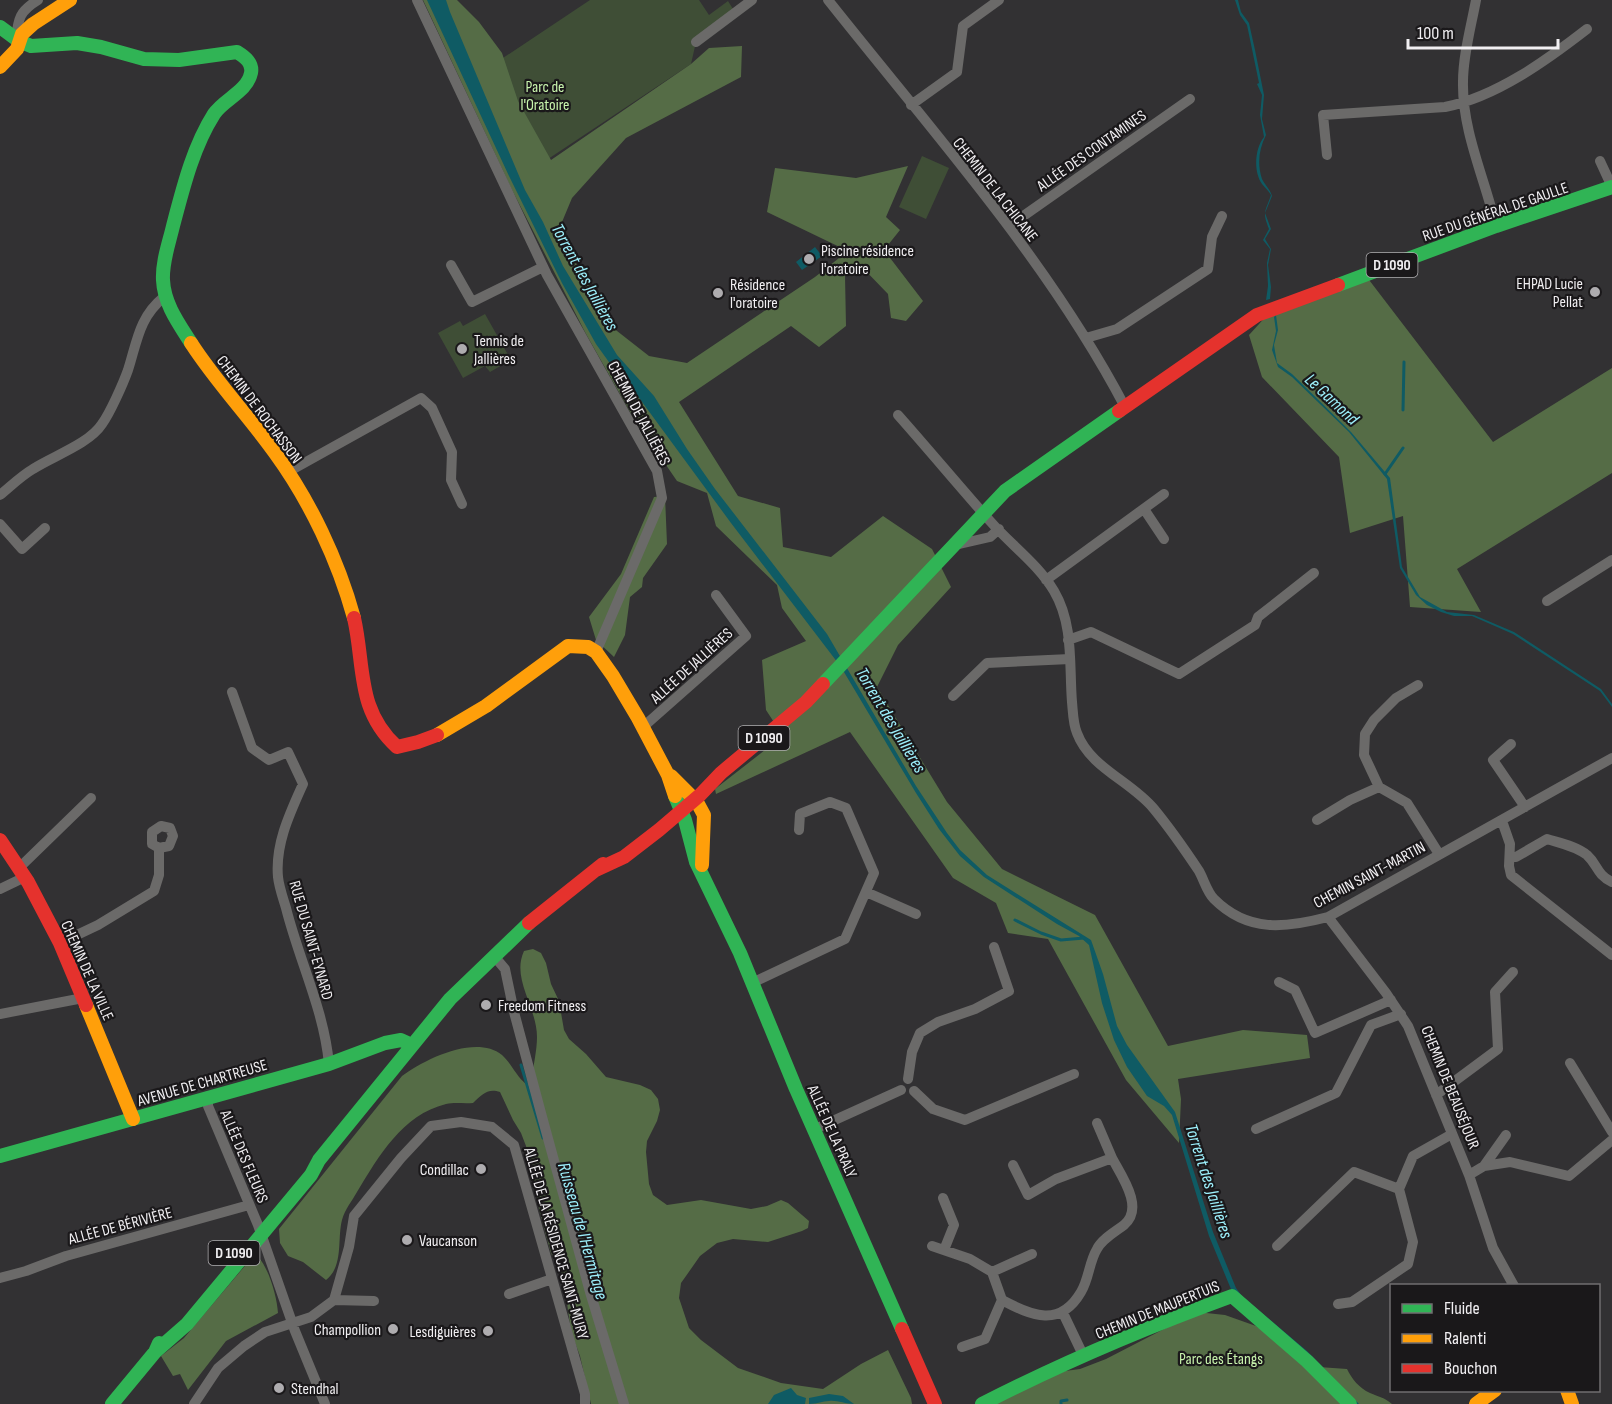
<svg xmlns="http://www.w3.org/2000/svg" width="1612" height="1404" viewBox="0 0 1612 1404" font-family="'Sofia Sans Condensed',sans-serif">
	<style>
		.green { fill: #3f4e36 }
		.forest { fill: #556c46 }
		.water { fill: #0f5b64 }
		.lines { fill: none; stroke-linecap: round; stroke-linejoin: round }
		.stream { stroke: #0f5b64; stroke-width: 3 }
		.street { stroke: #6b6a69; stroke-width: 10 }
		.fast { stroke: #30b455; stroke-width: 14 }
		.slow { stroke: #ff9f0a; stroke-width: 14 }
		.jam { stroke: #e5322d; stroke-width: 14 }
		.poi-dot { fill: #aeacaf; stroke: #1a181a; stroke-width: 2 }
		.labels { text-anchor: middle; stroke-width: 4.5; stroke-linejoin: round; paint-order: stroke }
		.shield { fill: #1a181a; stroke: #b0aeb1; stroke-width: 1.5 }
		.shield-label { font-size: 15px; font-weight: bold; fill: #f1eff2 }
		.park-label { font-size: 16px; fill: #c8f4ad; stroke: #1a181a }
		.street-label { font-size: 16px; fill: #f1eff2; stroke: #1a181a }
		.poi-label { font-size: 16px; fill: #f1eff2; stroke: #1a181a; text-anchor: start }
		.water-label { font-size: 18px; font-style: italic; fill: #9df0fc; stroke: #1a181a }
	</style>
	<rect width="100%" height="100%" fill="#323133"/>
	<path class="green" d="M590 0H699L709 15 728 1 733 9 696 42 691 64 521 177 476 76Z
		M922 156 949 168 926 219 899 207Z
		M485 314 511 360 490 372 485 366 463 378 438 333 460 321 463 326Z"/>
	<path class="forest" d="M423 0H457L479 22 502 53 518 101 551 160 691 64 709 48 742 46 741 77 626 138 572 198 557 234 590 285 603 320 649 356 687 363 815 277 848 251 767 212 775 168 856 178 908 166 886 217 900 230 884 250 923 301 906 321 891 318 888 294 860 265 845 276 846 326 819 347 791 326 679 402 738 496 780 508 783 547 831 557 883 516 932 549 951 587 898 645 877 687 947 802 1002 869 1095 915 1168 1046 1243 1030 1307 1035 1310 1058 1178 1079 1181 1099 1179 1143 1126 1080 1048 939 1008 933 996 903 953 878 850 732 716 794 715 789 783 736 766 710 762 660 806 641 782 608 777 585 716 526 707 493 677 481 633 417 586 334 511 188Z
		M1363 272 1493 442 1612 368V473L1457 569 1481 612 1410 607 1403 516 1350 533 1339 457 1262 377 1249 335 1281 300Z
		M665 496 667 544 643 578 642 587 630 597 625 635 614 657 596 640 589 617 621 574 654 497Z
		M533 949 541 953 546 963 551 984 559 1001 564 1030 569 1039 586 1054 606 1077 640 1085 651 1090 658 1099 660 1110 657 1121 647 1141 646 1152 649 1184 653 1195 667 1205 701 1200 751 1209 767 1206 781 1200 788 1203 809 1221 808 1228 802 1231 768 1242 733 1239 717 1243 700 1256 686 1276 681 1283 679 1298 689 1328 701 1340 738 1368 781 1383 823 1389 861 1364 888 1350 911 1398 912 1404H591L580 1356 571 1332 565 1288 561 1272 551 1253 540 1213 526 1146 521 1133 513 1120 500 1092C487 1088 482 1095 473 1103 463 1104 456 1102 446 1104 402 1115 379 1156 357 1192 352 1201 345 1209 342 1220 337 1239 344 1266 326 1280L303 1262 288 1256 280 1243 279 1229 402 1076C425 1059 476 1034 502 1055 512 1064 516 1076 526 1084L532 1079C533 1066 537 1051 537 1037 537 1007 511 979 524 951Z
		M255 1254C268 1264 277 1296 278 1313L226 1341 188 1390 180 1374 173 1376 161 1356 184 1338Z
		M1197 1312 1225 1315 1256 1326 1319 1367 1347 1369C1352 1379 1359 1388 1370 1393 1379 1397 1384 1397 1392 1404H987L1065 1371 1080 1369 1106 1359Z"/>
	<path class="water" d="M427 0H446L450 12 525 190 543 222 563 266 617 355 654 396 687 449 715 489 827 634 916 786 947 833 960 850 987 875 1091 940 1103 974 1117 1026 1127 1045 1175 1112 1213 1232 1236 1288 1242 1296 1307 1351 1359 1404H1356L1233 1294 1209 1236 1172 1115 1164 1106 1147 1096 1127 1067 1114 1040 1102 1003 1089 945 1079 936 1057 924 984 877 960 856 939 829 916 793 841 667 731 523 634 391 629 390 596 344 562 283 509 176Z
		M1235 0H1238L1241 12 1249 23 1255 50 1264 95 1262 119 1266 135C1259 149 1257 163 1262 179 1265 185 1270 189 1272 196L1265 213 1271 229 1265 239 1271 249 1268 265 1271 287 1270 299 1266 300 1268 286 1267 263 1270 249 1263 240 1269 229C1262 211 1265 213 1271 195 1269 191 1265 188 1262 184 1253 171 1255 148 1264 137L1260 115 1262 95 1257 84 1259 83 1247 25 1240 15Z
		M815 247 822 256 802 270 796 262Z
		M1276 315 1278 330 1274 345 1277 363 1292 374 1351 432 1390 478 1402 567 1420 597 1447 612 1474 615 1514 632 1601 689 1612 704V707L1600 691 1513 634 1472 616H1454L1441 612 1427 605 1416 595 1400 568 1387 479 1349 432 1292 377 1278 367 1272 350 1276 331 1274 317Z
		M791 1388 797 1395 806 1398 805 1404H768L774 1395Z
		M829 1394 843 1396 854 1404C845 1404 837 1400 829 1401 822 1401 818 1404 809 1404V1398Z"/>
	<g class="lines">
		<path class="stream" d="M1403 410 1404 362
			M1385 474 1403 448
			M1015 920 1041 933 1061 940 1084 938
			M521 1065 543 1138
			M1061 1404V1401L1067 1400"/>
		<path class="street" d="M417 0 547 275 657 471 662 498 596 652
			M828 0C931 130 1048 260 1125 407
			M1476 0C1471 27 1463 55 1463 82 1462 131 1485 179 1496 226
			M16 39C18 18 20 11 38 0
			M696 42 752 0
			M911 105 957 72 963 26 999 0
			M1327 155 1323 115 1445 107C1496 97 1547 60 1587 29
			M1600 161 1612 187
			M1009 226 1190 99
			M451 265 472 302 543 267
			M1086 338 1117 329 1208 269 1212 237 1222 216
			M898 415C929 450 959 486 990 521 1011 545 1038 564 1054 591 1074 625 1069 665 1072 702 1073 712 1073 724 1077 733 1090 768 1131 781 1154 809 1168 826 1187 853 1199 871 1204 880 1207 892 1214 899 1248 933 1286 928 1328 917L1612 758
			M288 472 421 398 432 408 452 452 451 480 462 504
			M0 495C11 486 21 476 33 469 53 456 89 444 102 424 110 413 123 384 128 370 137 342 139 317 164 297
			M1144 509 1164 539
			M0 524 22 549 45 528
			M955 545 990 537 999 529
			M1046 580 1164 494
			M1547 601 1612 560
			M1068 640 1091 632 1179 674 1255 625 1258 617 1314 573
			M1418 685 1396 698 1374 720 1365 734 1364 755 1379 787 1407 803 1439 854
			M232 692 252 748 269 760 288 752 303 784C290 813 275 844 278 877 279 887 283 898 286 908 299 960 324 1010 329 1064
			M953 696 987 663 1070 659
			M643 727 746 636 716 595
			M1511 744 1493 760 1525 807
			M1317 820 1350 800 1379 787
			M1502 821 1510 844 1509 866 1511 875 1612 955
			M1510 857H1516L1547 839C1560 843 1576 846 1587 855 1598 865 1596 874 1612 882
			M19 868 91 798
			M0 889 25 877
			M866 892 916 914
			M1328 917 1386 993 1408 1026 1469 1175 1493 1248 1514 1286
			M60 943 98 925 154 891 159 875V848L169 846 173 836 170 828 161 826 152 832V844L159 848
			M494 956 505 969 514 1012 541 1113 590 1292 624 1404
			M1279 982 1295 990 1315 1033 1391 1000
			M752 983 845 939 874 873 846 808 830 802 800 814 799 830
			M0 1014 83 998
			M1570 1063 1612 1132
			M908 1079 912 1052 920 1033 938 1022 975 1009 1009 991 994 947
			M914 1091 933 1109 965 1120 1074 1074
			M1436 1095 1498 1049 1495 992 1513 972
			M208 1098V1106L258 1225 295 1331 325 1404
			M1097 1123 1112 1158
			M815 1129 901 1090
			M1256 1129 1336 1093 1371 1025 1401 1014
			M1484 1166 1506 1135
			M1469 1175 1484 1166 1510 1162 1569 1176 1612 1140
			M943 1198 954 1225 944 1250
			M932 1246 970 1259 992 1272 1002 1300C1032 1316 1060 1328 1081 1292 1089 1279 1089 1262 1097 1249 1102 1239 1115 1232 1124 1225 1145 1208 1121 1175 1112 1158L1056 1179 1028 1195 1013 1165
			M1277 1246 1354 1172 1399 1189
			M992 1272 1032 1254
			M0 1278 26 1271 66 1256 249 1205
			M509 1294 552 1279
			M334 1300 374 1301
			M1338 1304 1352 1302 1408 1264 1413 1242 1399 1189 1413 1156 1452 1134
			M1063 1313 1084 1357
			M962 1347 985 1339 1002 1300
			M194 1404 218 1368 244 1346 265 1332 311 1317 334 1300 349 1247 354 1216 401 1158 431 1126 461 1122 492 1127 514 1145 585 1394V1404"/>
		<path class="fast" d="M0 27 19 41 31 46 77 43 101 47 144 59 179 60 237 52C245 57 253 63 251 73 247 92 224 99 214 114 193 147 183 188 173 226 169 243 162 262 163 280 164 304 179 324 191 343
			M1338 285 1496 226 1612 187
			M823 684 1005 491 1119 411
			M675 796 685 820 696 862 740 953 796 1089 902 1329
			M0 1156 329 1064 385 1043 401 1040 412 1045
			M155 1352 187 1324 311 1175 319 1160 450 999 529 923
			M112 1404 155 1352 159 1343
			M982 1404C1062 1363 1147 1327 1232 1296L1307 1361 1350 1404"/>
		<path class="slow" d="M0 67 17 49 22 34 33 24 70 0
			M191 343C216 382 248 415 275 453 310 501 338 560 354 618
			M437 735 486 706 568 646 588 647 596 652 613 676 638 718 668 775 675 796
			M671 776 697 802 704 815 702 865
			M86 1005 133 1119
			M1567 1390 1572 1404
			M1476 1404 1495 1390"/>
		<path class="jam" d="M1119 411 1257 315 1338 285
			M354 618C365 666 356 710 397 747L418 742 437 735
			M0 840 28 882 60 943 86 1005
			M596 870 624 857 659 830 700 795 721 773 806 702 823 684
			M529 923 603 864
			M902 1329 935 1404"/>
	</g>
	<g class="poi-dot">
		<circle cx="809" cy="259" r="6"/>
		<circle cx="1595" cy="292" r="6"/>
		<circle cx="718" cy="293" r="6"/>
		<circle cx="462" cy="349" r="6"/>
		<circle cx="486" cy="1005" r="6"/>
		<circle cx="481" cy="1169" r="6"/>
		<circle cx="407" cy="1240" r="6"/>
		<circle cx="393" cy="1329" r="6"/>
		<circle cx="488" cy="1331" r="6"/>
		<circle cx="279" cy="1388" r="6"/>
	</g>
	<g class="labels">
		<g class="shield">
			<rect x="1366.5" y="253" width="51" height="24" rx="4.5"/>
			<rect x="738.5" y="726" width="51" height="24" rx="4.5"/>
			<rect x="208.5" y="1241" width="51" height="24" rx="4.5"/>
		</g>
		<g class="shield-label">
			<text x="1392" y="270">D 1090</text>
			<text x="764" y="743">D 1090</text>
			<text x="234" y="1258">D 1090</text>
		</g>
		<g class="park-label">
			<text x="545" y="92">Parc de<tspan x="545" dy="18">l'Oratoire</tspan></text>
			<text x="1221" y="1364">Parc des Étangs</text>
		</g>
		<g class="street-label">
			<text transform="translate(1091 150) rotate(-35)" y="6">ALLÉE DES CONTAMINES</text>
			<text transform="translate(996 189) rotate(52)" y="6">CHEMIN DE LA CHICANE</text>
			<text transform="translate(1495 211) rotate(-19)" y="6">RUE DU GÉNÉRAL DE GAULLE</text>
			<text transform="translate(260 409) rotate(53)" y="6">CHEMIN DE ROCHASSON</text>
			<text transform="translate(640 413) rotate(62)" y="6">CHEMIN DE JALLIÈRES</text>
			<text transform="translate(691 665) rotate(-42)" y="6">ALLÉE DE JALLIÈRES</text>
			<text transform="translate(1369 874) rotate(-28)" y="6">CHEMIN SAINT-MARTIN</text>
			<text transform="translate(312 940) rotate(74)" y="6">RUE DU SAINT-EYNARD</text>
			<text transform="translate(88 970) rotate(66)" y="6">CHEMIN DE LA VILLE</text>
			<text transform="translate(202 1082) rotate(-16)" y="6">AVENUE DE CHARTREUSE</text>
			<text transform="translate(1451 1087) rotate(68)" y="6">CHEMIN DE BEAUSÉJOUR</text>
			<text transform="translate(833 1131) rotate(66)" y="6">ALLÉE DE LA PRALY</text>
			<text transform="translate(245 1156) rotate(67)" y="6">ALLÉE DES FLEURS</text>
			<text transform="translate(120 1225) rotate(-15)" y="6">ALLÉE DE BÉRIVIÈRE</text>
			<text transform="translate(557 1243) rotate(74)" y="6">ALLÉE DE LA RÉSIDENCE SAINT-MURY</text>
			<text transform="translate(1157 1309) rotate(-22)" y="6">CHEMIN DE MAUPERTUIS</text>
		</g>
		<g class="poi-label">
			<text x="821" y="256">Piscine résidence<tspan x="821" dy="18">l'oratoire</tspan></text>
			<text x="1583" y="289" text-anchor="end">EHPAD Lucie<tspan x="1583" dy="18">Pellat</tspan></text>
			<text x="730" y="290">Résidence<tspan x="730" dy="18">l'oratoire</tspan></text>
			<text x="474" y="346">Tennis de<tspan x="474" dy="18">Jallières</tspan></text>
			<text x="498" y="1011">Freedom Fitness</text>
			<text x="469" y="1175" text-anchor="end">Condillac</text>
			<text x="419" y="1246">Vaucanson</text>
			<text x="381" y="1335" text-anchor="end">Champollion</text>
			<text x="476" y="1337" text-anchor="end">Lesdiguières</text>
			<text x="291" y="1394">Stendhal</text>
		</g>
		<g class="water-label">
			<text transform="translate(585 277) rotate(61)" y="6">Torrent des Jaillières</text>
			<text transform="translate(1332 399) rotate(43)" y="6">Le Gamond</text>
			<text transform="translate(891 720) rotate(59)" y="6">Torrent des Jaillières</text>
			<text transform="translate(1209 1181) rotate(72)" y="6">Torrent des Jaillières</text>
			<text transform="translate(583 1231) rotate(74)" y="6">Ruisseau de l'Hermitage</text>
		</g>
	</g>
	<rect x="1390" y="1284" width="210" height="108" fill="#1a181a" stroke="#706e70" stroke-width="1.5"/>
	<rect x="1402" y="1304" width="30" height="9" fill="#30b455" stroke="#706e70" stroke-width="1.5"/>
	<text x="1444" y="1314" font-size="18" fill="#f1eff2">Fluide</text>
	<rect x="1402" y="1334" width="30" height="9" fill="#ff9f0a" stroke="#706e70" stroke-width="1.5"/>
	<text x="1444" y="1344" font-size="18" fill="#f1eff2">Ralenti</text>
	<rect x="1402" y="1364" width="30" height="9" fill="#e5322d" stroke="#706e70" stroke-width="1.5"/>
	<text x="1444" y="1374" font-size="18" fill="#f1eff2">Bouchon</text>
	<path d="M1408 39v9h150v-9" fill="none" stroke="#f1eff2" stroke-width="3"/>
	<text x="1417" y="39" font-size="18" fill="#f1eff2" stroke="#1a181a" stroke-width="4.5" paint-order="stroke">100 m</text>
</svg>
